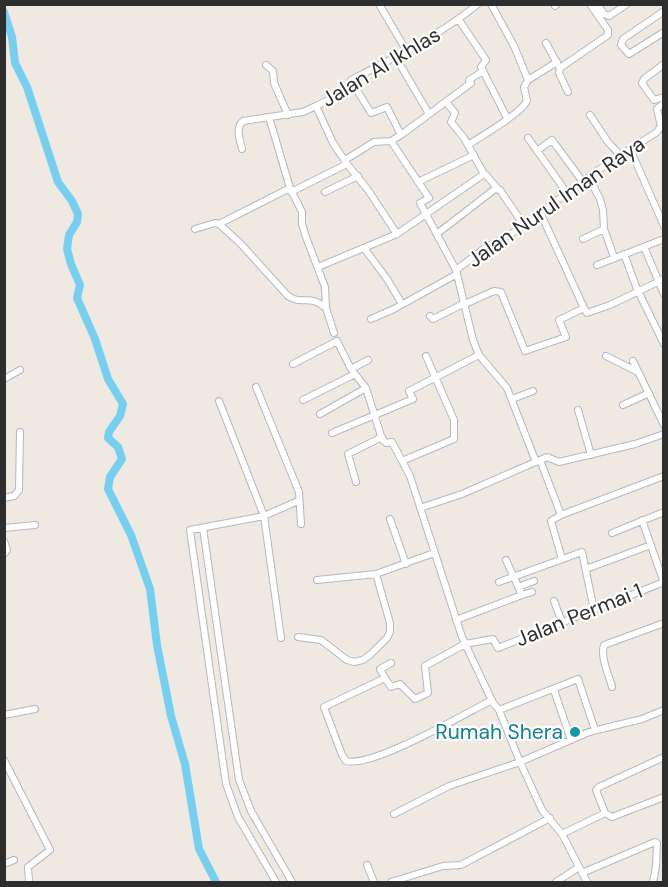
<svg xmlns="http://www.w3.org/2000/svg" width="668" height="887" viewBox="0 0 668 887" font-family="'DM Sans',sans-serif">
	<style>
		.lines { fill: none; stroke-linecap: round; stroke-linejoin: round }
		.canal { stroke: #75cff0; stroke-width: 8 }
		.minor-casing { stroke: #b4b7c1; stroke-width: 8 }
		.minor { stroke: #fff; stroke-width: 6 }
		.culture-dot { fill: #0f9aa8; stroke: #fff; stroke-width: 2 }
		.labels { text-anchor: middle; stroke-width: 4.5; stroke-linejoin: round; paint-order: stroke }
		.street-label { font-size: 21px; fill: #2e2e2e; stroke: #fff }
		.culture-label { font-size: 21px; fill: #0d838f; stroke: #fff; text-anchor: end }
	</style>
	<rect width="100%" height="100%" fill="#efe9e1"/>
	<g class="lines">
		<path class="canal" d="M4 12 12 37 15 63 27 87 58 182 72 201 78 214 77 222 69 235 67 249 71 264 80 285 77 298 95 339 108 379 123 404 120 416 109 432 108 438 118 447 122 459 110 477 108 489 131 535 150 589 157 645 171 716 185 764 199 849 216 882"/>
		<g class="minor-casing">
			<path id="minor" d="M379 4 406 50
				M597 4 604 14 609 16 627 4
				M555 6 557 4
				M664 11 623 39 621 45 629 54 664 32
				M459 20 486 60 481 67 507 118
				M546 43 558 65
				M395 56 429 114
				M664 64 644 79 642 83 654 100 664 97
				M266 65 273 71 274 83 288 115
				M528 80 557 62
				M355 87 371 113 387 107 401 135
				M568 92 559 73 560 68 608 35V30L590 4
				M446 102 455 113 451 122 464 138 484 174
				M590 115 608 142 620 155
				M269 117 290 188 302 212V224L306 237 325 287 326 308 334 333
				M528 138 567 193
				M391 141 429 198 420 203 456 270 473 340 479 355 507 388 536 462
				M468 145C483 135 519 115 527 101L524 87 528 80 514 46 491 4
				M242 149C240 140 235 128 243 121L303 112 316 106
				M630 149 664 226
				M538 150 552 140 583 182
				M345 160 374 142 391 141 401 135 471 83 469 80 483 71
				M589 178 600 199 603 210 604 229 614 257
				M418 182 474 155
				M291 192 347 164
				M325 192 358 176
				M540 212 584 308
				M219 224 290 188
				M195 229 215 223 219 224 240 243 288 296C304 306 307 293 326 308
				M438 233 495 189 500 190 523 224
				M397 234 368 190 347 164 333 143 316 106 355 87 351 80C394 58 440 35 478 4
				M583 239 604 229
				M644 247 664 294
				M364 248 387 279 402 304
				M624 254 637 289 664 344
				M597 265 664 239
				M318 267 397 234 484 174 486 175 498 189
				M456 270 485 248 511 234 600 169 657 132 661 126 657 109 664 103
				M465 304 494 291 501 292 525 351 566 337 559 320 584 308
				M584 308 587 313 610 305 664 279
				M430 316 433 319 465 303
				M371 319 394 309 457 274
				M606 356 638 372
				M633 361 664 425
				M293 364 337 341 351 369 366 388 382 439 386 443 392 442 410 476 462 637 493 703 499 710 520 762 542 810 562 834 587 882
				M351 369 368 360
				M4 379 20 370
				M256 387 299 492 301 524
				M512 399 533 391
				M303 400 355 374
				M219 401 264 516 281 638
				M623 405 649 393
				M578 410 591 455
				M320 414 366 388
				M332 433 413 399 409 391 479 355
				M540 460 561 515 551 521 562 559
				M402 461 454 439V420L426 356
				M356 482 348 454 382 437
				M4 498 14 496 19 490 20 432
				M420 508 462 494 547 457 559 462 635 444 664 434
				M561 515 664 476
				M390 519 406 564
				M642 520 664 583
				M4 528 35 525
				M203 528 239 780 251 811 292 882
				M612 533 664 512
				M4 541 7 550 4 554
				M586 569 651 545
				M317 580 376 574 434 553
				M499 582 582 552 594 610
				M518 587 534 581
				M522 595 532 592
				M554 601 562 622
				M456 620 522 595 506 560
				M298 637 321 640 347 660 354 662 363 660 371 654 387 638 390 632V623L376 574
				M385 678 380 669 391 663
				M612 687C609 675 600 657 604 645L664 623
				M554 690 571 740
				M492 700C464 714 373 768 346 761L342 755 324 707 385 678 391 687 400 684 415 699 428 693 425 666 465 644 493 639 498 648 664 582
				M499 710 578 679 595 730
				M4 715 35 709
				M4 760 50 850 28 867 29 882
				M605 813 612 817 664 797
				M394 814 449 786 520 762 589 732 642 719 664 710
				M562 834 605 813 596 790 599 787 664 757
				M4 864 14 860
				M367 865 374 882
				M582 873 655 842 657 843 656 867 653 882
				M276 882 238 817 226 784 190 530 264 516 298 501
				M391 882 443 866 461 865 550 818
				M556 882 579 867"/>
		</g>
		<use href="#minor" class="minor"/>
	</g>
	<circle class="culture-dot" cx="575" cy="732" r="6"/>
	<g class="labels">
		<g class="street-label">
			<text transform="translate(381 67) rotate(-31)" y="7">Jalan Al Ikhlas</text>
			<text transform="translate(556 202) rotate(-35)" y="7">Jalan Nurul Iman Raya</text>
			<text transform="translate(579 615) rotate(-22)" y="7">Jalan Permai 1</text>
		</g>
		<g class="culture-label">
			<text x="563" y="739">Rumah Shera</text>
		</g>
	</g>
	<rect width="668" height="887" fill="none" stroke="#2e2e2e" stroke-width="12"/>
</svg>
